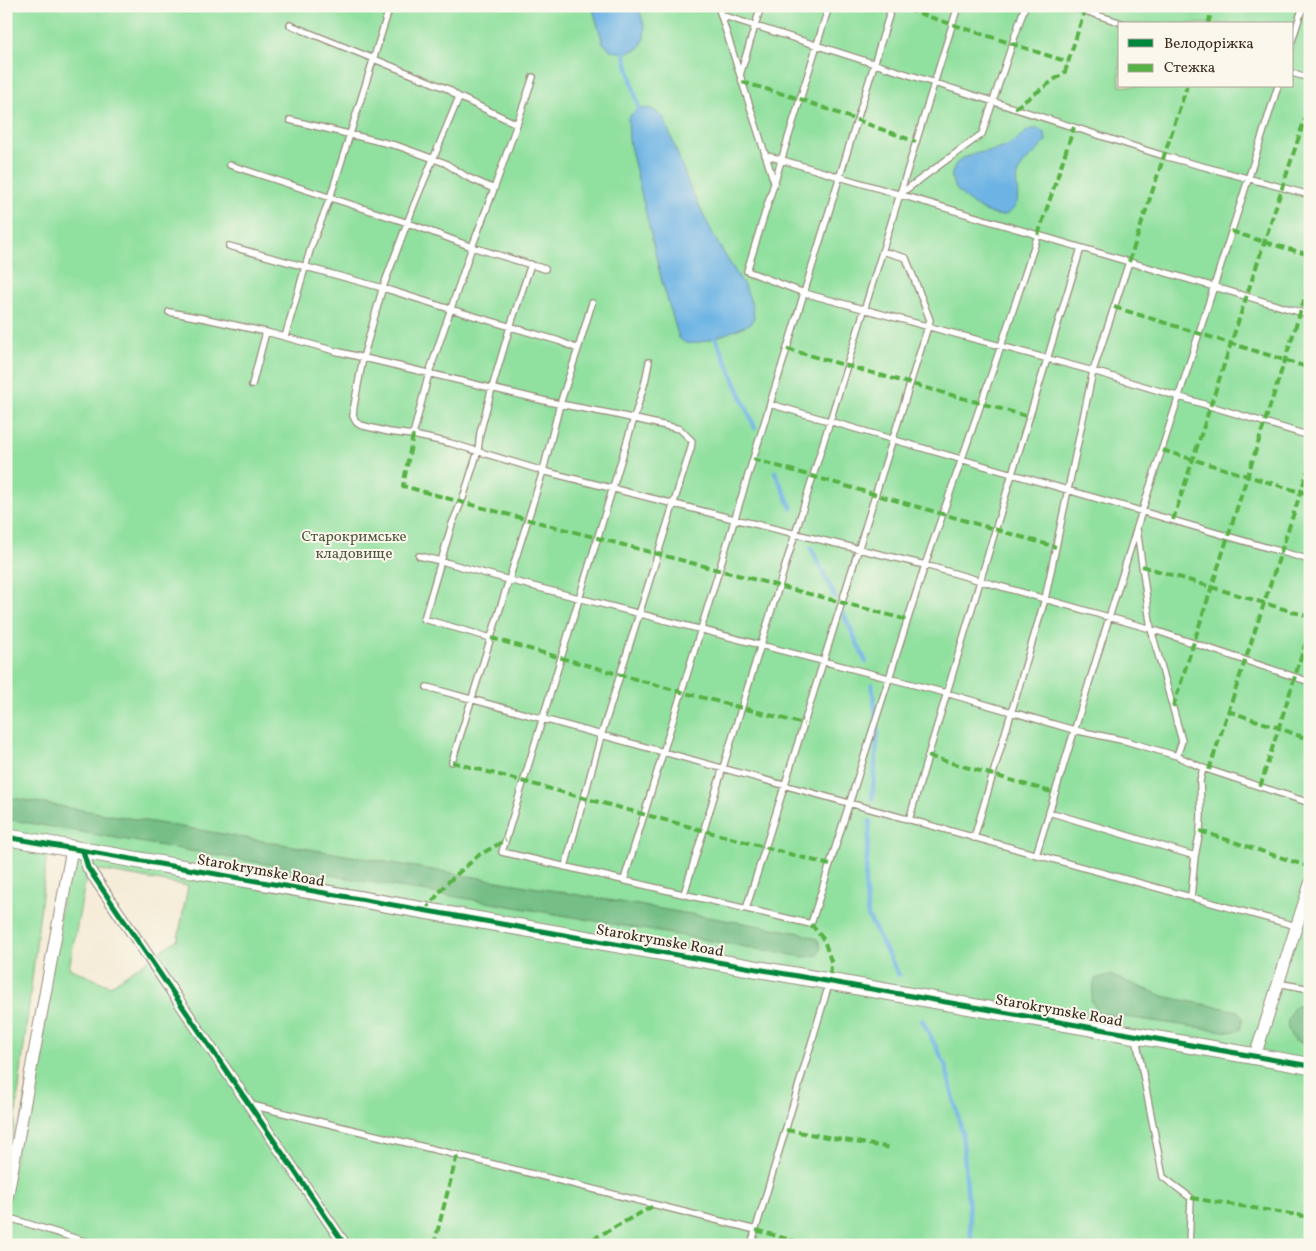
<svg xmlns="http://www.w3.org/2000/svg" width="1316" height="1251" viewBox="0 0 1316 1251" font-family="Vollkorn,serif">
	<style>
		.green { fill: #90e09f; stroke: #66855e; fill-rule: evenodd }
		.forest { fill: #74be86; stroke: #587452 }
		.water { fill: #6db4e4; stroke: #546f81 }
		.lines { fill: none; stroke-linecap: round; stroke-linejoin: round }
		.stream { stroke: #6db4e4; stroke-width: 4.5 }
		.lane-casing { stroke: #988a7a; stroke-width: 8 }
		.street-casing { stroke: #988a7a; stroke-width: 13 }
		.secondary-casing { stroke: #988a7a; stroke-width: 18 }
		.lane { stroke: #fff; stroke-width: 5.5 }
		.street { stroke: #fff; stroke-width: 11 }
		.secondary { stroke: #fff; stroke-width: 16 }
		.quiet { stroke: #57b245; stroke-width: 4; stroke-dasharray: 8 4; stroke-linecap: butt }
		.cycleway-casing { stroke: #fbf7ec; stroke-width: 8 }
		.cycleway { stroke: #00873e; stroke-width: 5 }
		.labels { text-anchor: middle; stroke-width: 4; stroke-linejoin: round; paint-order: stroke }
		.park-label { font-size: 15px; fill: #50583e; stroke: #fbf7ec }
		.street-label { font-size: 15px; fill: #3b2a1e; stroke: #fbf7ec }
	</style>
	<rect width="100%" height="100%" fill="#fbf7ec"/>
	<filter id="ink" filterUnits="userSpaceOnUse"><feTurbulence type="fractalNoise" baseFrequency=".02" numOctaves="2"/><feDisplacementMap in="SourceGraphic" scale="10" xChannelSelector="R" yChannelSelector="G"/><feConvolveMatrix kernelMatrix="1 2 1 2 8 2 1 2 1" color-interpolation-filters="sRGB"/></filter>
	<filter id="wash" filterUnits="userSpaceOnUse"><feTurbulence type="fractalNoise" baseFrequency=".0096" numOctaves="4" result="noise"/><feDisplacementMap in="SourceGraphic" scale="20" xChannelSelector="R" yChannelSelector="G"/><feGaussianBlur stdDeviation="1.12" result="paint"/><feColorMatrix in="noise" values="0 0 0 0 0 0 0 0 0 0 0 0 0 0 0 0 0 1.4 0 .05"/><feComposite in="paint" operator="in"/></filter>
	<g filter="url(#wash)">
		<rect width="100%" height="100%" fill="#f4ebd5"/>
		<path class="green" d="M6 6H1310V1245H6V1204L72 849 48 845 6 1197ZM1120 24H1292V86H1120ZM88 868 188 886 178 939 110 986 69 968Z"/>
		<path class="forest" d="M6 797 801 933 817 939 821 947 818 955 804 957 6 819Z
			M1109 975 1166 997 1238 1011 1243 1018 1240 1030 1230 1032 1098 1013 1091 1000 1095 979Z
			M1308 1002H1310V1044L1295 1041C1284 1027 1286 1021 1295 1006Z"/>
		<path class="water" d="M592 6H638L645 28 644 40 638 49 625 53 612 51 603 43Z
			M638 108 652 109 664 118 690 188 717 242 746 289 752 305 754 317 752 323C740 328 697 347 686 343 685 343 680 339 679 338L662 282 629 141 628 118Z
			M1038 128 1045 134 1046 141C1037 154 1022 160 1017 176 1014 189 1025 203 1007 214 994 221 966 201 958 191 953 186 950 177 953 170 958 152 987 153 1002 148 1014 144 1023 132 1031 129 1033 129 1036 129 1038 128Z"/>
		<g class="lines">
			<path class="stream" d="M623 48 640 113
				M714 334 755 428
				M775 472 792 509
				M811 548 835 597
				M843 613 866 662
				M872 684 878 733 872 799
				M870 821 865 882 868 916 899 975
				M922 1020 945 1064 962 1132 972 1245"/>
		</g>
	</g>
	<g filter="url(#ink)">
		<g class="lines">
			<g class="lane-casing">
				<path id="lane" d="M718 6 774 182
					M829 6 747 271 804 293 1093 371 1310 436
					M1069 6 1125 24
					M721 15 1164 156 1310 195
					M290 25 448 89 459 97 517 124 533 77
					M1292 41 1303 6
					M1292 73 1310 78
					M740 75 761 6
					M459 97 414 205 382 290 363 358 354 406 353 416 356 422 360 425 389 432 413 435 450 443 543 471 734 519 925 565 1151 629 1310 682
					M765 155 1310 315
					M230 165 408 223 472 247 494 189 467 177 445 163 398 146 290 120
					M494 189 517 124
					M900 194 982 134 1025 6
					M229 246 383 288 450 309 559 341 578 349 592 303
					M169 312 207 319 266 332 252 385
					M266 332 285 337 311 247 330 198 390 6
					M285 337 335 351 554 403 613 414 680 429 692 441 691 448 601 736 565 867
					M649 362 645 382 502 852 811 924 925 565 1001 346 1038 235
					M770 404 1310 560
					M413 435 429 373 472 247 545 269
					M1137 529 1151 629 1182 741 1177 756 1203 768 1310 803
					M419 556 441 561 452 524 463 498 478 451 480 433 492 388 510 327 531 264
					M491 638 424 619 441 561 509 580 946 693 1074 730 1126 741 1177 756
					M427 687 1296 926
					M452 762 543 471 560 404 578 349
					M1049 812 1195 856
					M909 820 1012 474 1081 248
					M974 838 1045 599 1093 371 1129 262
					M1036 855 1137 527 1278 86
					M624 880 892 6
					M684 894 958 6
					M1191 897 1195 856 1200 831 1201 815 1200 781 1203 768
					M746 909 930 320 906 258 882 251
					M1277 983 1310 989
					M1136 1038 1163 1177 1191 1198 1189 1245
					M251 1105 457 1155 756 1230
					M6 1217 97 1245
					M751 1245 829 984"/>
			</g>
			<g class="street-casing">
				<path id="street" d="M83 851 88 868 345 1245
					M1255 1056 1310 884
					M6 1204 72 849"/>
			</g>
			<g class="secondary-casing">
				<path id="secondary" d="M6 837 1310 1066"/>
			</g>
			<use href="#lane" class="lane"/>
			<use href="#street" class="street"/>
			<use href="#secondary" class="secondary"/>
			<path class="quiet" d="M896 6 1068 62
				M1208 24 1213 6
				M742 82 800 99 916 142
				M1015 108 1065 72 1086 6
				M1231 231 1264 242 1310 255
				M1038 235 1074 127
				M1129 262 1187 86
				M1114 307 1310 368
				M787 349 1030 417
				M413 435 403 486 461 502 908 620
				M1162 450 1310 495
				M753 459 1056 547
				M1173 520 1310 103
				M1142 566 1310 617
				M491 638 681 692 804 724
				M1173 707 1310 282
				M1228 711 1279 728 1310 740
				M928 756 1055 793
				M452 762 830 865
				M1209 770 1310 464
				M1260 787 1310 629
				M1200 831 1310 867
				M425 911 447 883 479 855 506 840
				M811 924 824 940 831 961 830 982
				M786 1130 891 1148
				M1191 1198 1310 1217
				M756 1230 808 1245
				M434 1245 457 1155
				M582 1245 655 1205"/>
			<g class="cycleway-casing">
				<path id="cycleway" d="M6 837 1310 1066
					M83 851 88 868 345 1245"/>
			</g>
			<use href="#cycleway" class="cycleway"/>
		</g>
	</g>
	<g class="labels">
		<g class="park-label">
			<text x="354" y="541">Старокримське<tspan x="354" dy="17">кладовище</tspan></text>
		</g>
		<g class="street-label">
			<text transform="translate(261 870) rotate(10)" y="5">Starokrymske Road</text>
			<text transform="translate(660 940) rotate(10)" y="5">Starokrymske Road</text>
			<text transform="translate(1059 1010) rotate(10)" y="5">Starokrymske Road</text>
		</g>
	</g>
	<rect width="1316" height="1251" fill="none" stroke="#fbf7ec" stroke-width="25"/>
	<rect x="1118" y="22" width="175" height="65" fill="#fbf7ec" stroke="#aea59a"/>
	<rect x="1128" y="39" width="25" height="8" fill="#00873e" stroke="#aea59a"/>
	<text x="1164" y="48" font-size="15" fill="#3b2a1e">Велодоріжка</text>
	<rect x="1128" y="64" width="25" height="8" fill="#57b245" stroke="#aea59a"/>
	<text x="1164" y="72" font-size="15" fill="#3b2a1e">Стежка</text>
</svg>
